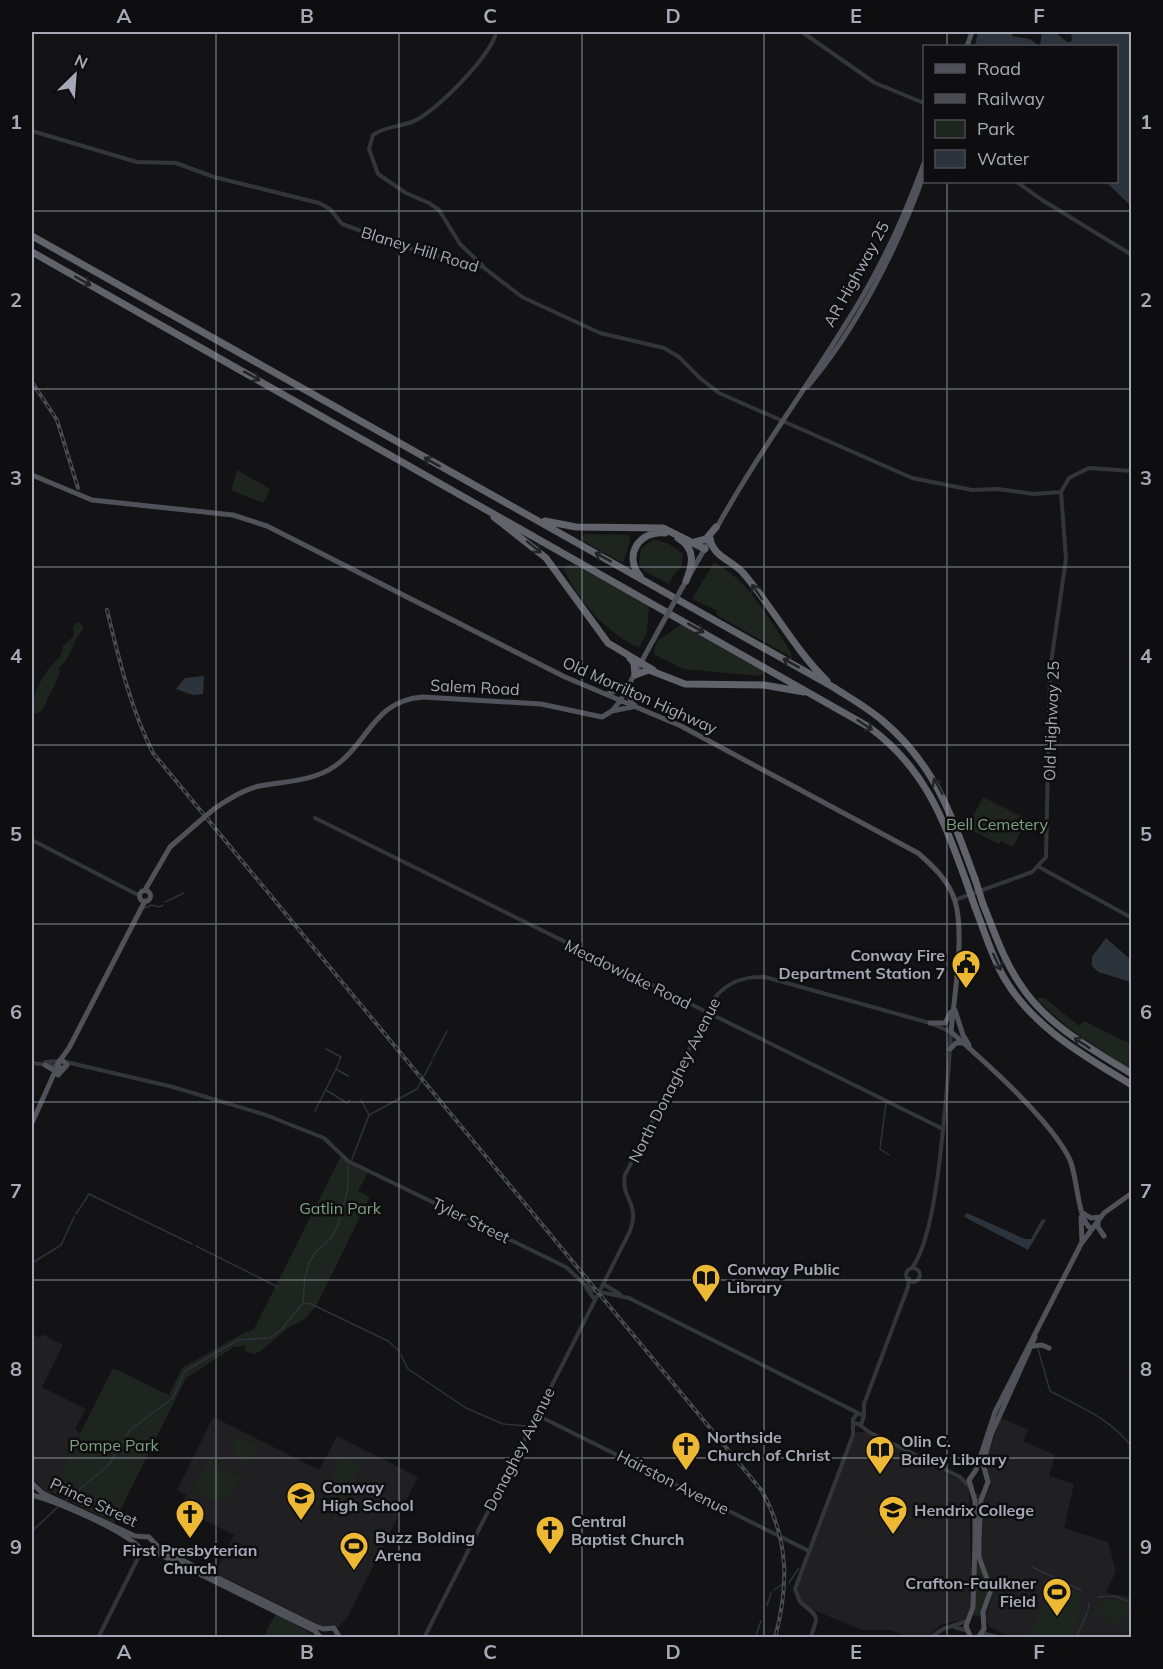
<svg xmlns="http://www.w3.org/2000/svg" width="1163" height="1669" viewBox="0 0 1163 1669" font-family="Mulish,sans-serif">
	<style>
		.built { fill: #201f22 }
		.green { fill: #1e251f }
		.water { fill: #2c333a }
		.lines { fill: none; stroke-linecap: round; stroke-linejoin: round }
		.stream { stroke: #2c333a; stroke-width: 1.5 }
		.minor { stroke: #34353a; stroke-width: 4 }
		.major { stroke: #505259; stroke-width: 5 }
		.highway { stroke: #61636b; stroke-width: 7 }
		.rail-casing { stroke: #494b51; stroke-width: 4 }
		.rail { stroke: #0e0e10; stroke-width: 1.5; stroke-dasharray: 4.5; stroke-linecap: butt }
		.major-bridge { stroke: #505259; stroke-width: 5 }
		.highway-bridge { stroke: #61636b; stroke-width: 7 }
		.oneway { stroke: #232327 }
		.grid { fill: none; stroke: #a5a9b5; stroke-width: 1.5; stroke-opacity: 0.55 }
		.labels { text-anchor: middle; stroke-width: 5; stroke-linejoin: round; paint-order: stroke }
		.street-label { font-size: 16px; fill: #a5a9b5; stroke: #0e0e10 }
		.park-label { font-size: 16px; fill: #7da081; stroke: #0e0e10 }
		.poi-label { font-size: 16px; font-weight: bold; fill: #a5a9b5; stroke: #0e0e10; text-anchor: start }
		.neatline { fill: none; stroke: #a5a9b5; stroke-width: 2 }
		.grid-label { font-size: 20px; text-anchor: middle; font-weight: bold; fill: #a5a9b5 }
	</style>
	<rect width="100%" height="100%" fill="#131315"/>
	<path class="built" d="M32 1333 40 1338 42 1334 63 1345 42 1387 86 1409 75 1429 80 1434 50 1494 42 1491 37 1482 32 1479Z
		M213 1417 319 1470 337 1436 418 1477 347 1618 339 1627 321 1626 215 1573 234 1535 180 1508 186 1495 177 1490Z
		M1001 1418 1029 1430 1023 1441 1055 1455 1049 1476 1074 1484 1064 1528 1108 1542 1116 1571 1106 1593 1131 1597V1637H1010L990 1627 985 1619 994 1589 981 1558 984 1500 991 1485 986 1469 987 1458Z
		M856 1432H865L960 1480 969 1488 972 1607 966 1619 941 1625 927 1637H908L891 1630H862L804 1606 797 1598V1584Z"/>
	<path class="green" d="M237 470 270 489 263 503 231 490Z
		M586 534 629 535 630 541 623 563 583 541 582 536Z
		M654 539 669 544 683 554 681 568 675 573 669 584 644 571 639 564 641 549Z
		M714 563C747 577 773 625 792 654L791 657 718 616 716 610 692 599Z
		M574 564 649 606 647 632 639 648C607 633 578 601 564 569L567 565Z
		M77 622 82 624 83 629C73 639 71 659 59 668L60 673 42 711 35 714 32 712C31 693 47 667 60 657L63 646 74 636 73 627Z
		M683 624 765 671 760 676 683 669 655 655 654 649 658 640C668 636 676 625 683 624Z
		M983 797 1027 819 1013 847 1001 841 999 844 967 828Z
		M1040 997 1046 999 1079 1026 1084 1021 1131 1044V1070L1070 1029 1037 1000Z
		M341 1156 368 1172 358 1191 370 1197 316 1306 305 1319 288 1328 261 1351 254 1354 244 1351 246 1346 234 1347 186 1378 114 1523 51 1492 113 1368 169 1395 182 1368 240 1335 254 1329Z
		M236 1436 258 1446 245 1466C233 1458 231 1449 236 1436Z
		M342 1456 362 1466 344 1503 324 1494Z
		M212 1459 241 1478 228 1496 216 1501 192 1493 208 1460Z
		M975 1493 980 1494 977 1557 989 1593 980 1616 973 1615Z
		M1054 1583 1056 1588C1061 1586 1064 1587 1070 1589 1092 1599 1077 1624 1069 1637H1034L1029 1632Z
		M1113 1599 1124 1602 1132 1611 1113 1626 1101 1613 1098 1615 1094 1610 1100 1603Z
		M276 1613 318 1638H263Z"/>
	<path class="water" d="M978 32H1013L1012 36 1030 39 1039 46H975Z
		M1042 32H1055L1067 42 1072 41 1071 32H1131V206L1106 182H1116V46H1040Z
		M204 676 203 694 193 695 176 689 185 678Z
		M1106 938 1131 960V982L1098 972 1092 966V957Z
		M967 1213 1025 1239H1031L1042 1219 1046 1220 1028 1250 968 1219 964 1216Z"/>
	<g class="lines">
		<path class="stream" d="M165 902 184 893
			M145 908 152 905 159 907 163 905
			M326 1049 341 1057 336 1069 348 1076
			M433 1058 447 1031
			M423 1078 432 1061
			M326 1090 347 1103 350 1100
			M361 1100 369 1115
			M886 1103 880 1149 889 1155
			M315 1111 336 1069
			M352 1159 369 1115 417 1089 421 1081
			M76 1214 89 1194 192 1244
			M196 1246 278 1287
			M32 1263 61 1245 74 1217
			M303 1303 311 1304 388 1341 399 1351
			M1038 1349 1050 1391C1080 1407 1111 1419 1132 1447
			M401 1355 408 1369 466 1408 503 1424 527 1426
			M65 1501 108 1466 131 1429 173 1398 185 1371 238 1340 270 1338 282 1329 303 1303 305 1277 309 1263 315 1253 331 1238 338 1225 348 1188V1166
			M32 1531 59 1506
			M1032 1567 1081 1590
			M789 1583 799 1568
			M774 1590 784 1583
			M1098 1597 1114 1596 1132 1603
			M767 1605 771 1593
			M1088 1610 1089 1603
			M755 1638 761 1621
			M1076 1638 1087 1613"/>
		<path class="minor" d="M802 32 875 83 924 103
			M32 131 137 162 176 163 214 177 319 203 330 209 342 224 420 252 483 267 522 297 600 333 664 348 679 357 700 378 719 393 912 478 972 490 998 489 1034 494 1061 492
			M1017 182 1042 200 1132 255
			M483 266 460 244 439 210 429 203 406 193 378 174 369 149 373 135C386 126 398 127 412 122 434 114 493 54 496 32
			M315 818 943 1129
			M32 840 140 896
			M1039 867 1132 918
			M955 900 1032 872 1046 857 1050 670 1066 559 1061 492 1069 478 1089 468 1132 471
			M45 1062 58 1061
			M66 1062 173 1087 266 1115 324 1138 348 1161 566 1267 591 1290 629 1298 864 1416 861 1425 854 1423
			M32 1063 57 1066
			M912 1268C938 1233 944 1112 949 1065
			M906 1275a7 7 0 1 1 14 0a7 7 0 1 1-14 0Z
			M603 1284 620 1294
			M586 1287 595 1300
			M537 1415 809 1551
			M864 1415V1404L908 1287 909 1279
			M860 1425 869 1432 960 1477 969 1486
			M954 1627 968 1631
			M982 1633 1001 1638
			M98 1638 138 1558 146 1551
			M424 1638 629 1233C642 1203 620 1199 625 1175L717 995C730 981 745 976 765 977L930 1023 951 1032 949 1063
			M810 1638C820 1614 818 1617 800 1602L795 1589 853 1435V1419L858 1413
			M930 1638 943 1629 967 1621"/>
		<path class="major" d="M967 46 972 32
			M808 386C857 328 899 245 924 174
			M32 475 92 500 233 515 267 526 565 677 681 726 918 853C933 866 949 881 955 901 965 934 954 997 951 1032 985 1062 1052 1121 1070 1160 1078 1179 1077 1218 1091 1229
			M716 529C760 449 815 377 861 299 887 255 907 210 924 163
			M682 588 711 538
			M607 694 627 687 630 699 636 707
			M612 711 632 707
			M214 809C228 799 242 790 259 786 285 781 312 782 335 766 369 742 374 700 423 697L541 704 602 717 612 711 620 701 662 624
			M145 890 170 847 194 826
			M139.5 896a5.5 5.5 0 1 1 11 0a5.5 5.5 0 1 1-11 0Z
			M955 1010 963 1035 969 1045
			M930 1023H945L951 1012
			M950 1049 956 1043H963
			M61 1059 69 1048 145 901
			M45 1065 57 1072
			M58 1075 67 1065 61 1059 57 1065 63 1069
			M32 1123 57 1067
			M1083 1213 1091 1218 1100 1217
			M1081 1217 1082 1242
			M1098 1221V1227L1104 1236
			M1033 1346 1042 1345 1049 1348
			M32 1483 42 1493 135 1536 149 1537 160 1549 315 1626 323 1629 334 1628 340 1638
			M32 1495C58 1502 126 1531 142 1550L159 1554 315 1631 321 1638
			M971 1638 966 1626 973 1607 975 1542V1501L969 1480 976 1470 995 1412 1081 1244 1104 1213 1132 1193
			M978 1638 984 1629 983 1612 991 1590 979 1557V1541L981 1500 988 1482 983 1464 991 1435 1035 1337"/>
		<path class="highway" d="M32 236 833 687C850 698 868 708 883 721 936 766 952 817 975 879
			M32 252 869 727C925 768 943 818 966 881
			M494 517 546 558 608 643 653 670
			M545 521 576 527 663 528 705 549
			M678 538C696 549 693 564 686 581
			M710 539C714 558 733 560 744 574 774 609 794 649 827 681
			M695 542 706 539 716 527
			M640 576C623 556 639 530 665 533
			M630 658 634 663 635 675 649 670 685 684 764 685 804 692
			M983 904C994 931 1003 959 1020 984 1046 1025 1092 1049 1132 1074
			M975 907C984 930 991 954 1003 976 1032 1027 1083 1055 1132 1085"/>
		<g class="rail-casing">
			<path id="rail" d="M32 382 57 420 78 488
				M107 610C119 659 130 707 153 753L762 1491C789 1540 789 1585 775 1638"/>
		</g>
		<use href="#rail" class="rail"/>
		<path class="major-bridge" d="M662 624 682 588
			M194 826 214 809"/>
		<path class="highway-bridge" d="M975 879 983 904
			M966 881 975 907"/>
	</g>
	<defs><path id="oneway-shaft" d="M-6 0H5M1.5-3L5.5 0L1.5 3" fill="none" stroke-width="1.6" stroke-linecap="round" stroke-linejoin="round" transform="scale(1.5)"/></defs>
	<g class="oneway">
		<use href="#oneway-shaft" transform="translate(83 281) rotate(30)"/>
		<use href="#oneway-shaft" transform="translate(252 376) rotate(29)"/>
		<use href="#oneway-shaft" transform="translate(432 462) rotate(-151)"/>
		<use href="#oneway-shaft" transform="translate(534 547) rotate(39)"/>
		<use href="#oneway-shaft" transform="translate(603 557) rotate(-151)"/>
		<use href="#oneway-shaft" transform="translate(757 592) rotate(-125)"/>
		<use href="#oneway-shaft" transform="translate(696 628) rotate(29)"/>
		<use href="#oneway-shaft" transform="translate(791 663) rotate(-151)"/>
		<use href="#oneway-shaft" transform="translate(865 725) rotate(34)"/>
		<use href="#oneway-shaft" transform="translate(938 786) rotate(-119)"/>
		<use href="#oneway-shaft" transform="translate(997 962) rotate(65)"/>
		<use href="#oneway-shaft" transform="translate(1082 1043) rotate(-147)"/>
	</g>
	<path class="grid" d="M216 32V1638M399 32V1638M582 32V1638M764 32V1638M947 32V46M947 182V1638M32 211H1132M32 389H1132M32 567H1132M32 745H1132M32 924H1132M32 1102H1132M32 1280H1132M32 1458H1132"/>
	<defs>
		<g id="civic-pin" transform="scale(1.5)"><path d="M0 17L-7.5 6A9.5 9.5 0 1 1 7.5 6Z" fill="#edb833" stroke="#0e0e10"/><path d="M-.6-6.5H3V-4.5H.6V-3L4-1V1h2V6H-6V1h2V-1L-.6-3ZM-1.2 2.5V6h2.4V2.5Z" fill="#111"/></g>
		<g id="library-pin" transform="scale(1.5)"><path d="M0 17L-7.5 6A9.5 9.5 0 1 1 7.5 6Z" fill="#edb833" stroke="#0e0e10"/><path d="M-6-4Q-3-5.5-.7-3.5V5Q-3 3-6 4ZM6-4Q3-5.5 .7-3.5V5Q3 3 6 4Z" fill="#111"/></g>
		<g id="church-pin" transform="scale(1.5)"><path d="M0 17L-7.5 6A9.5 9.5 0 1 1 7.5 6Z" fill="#edb833" stroke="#0e0e10"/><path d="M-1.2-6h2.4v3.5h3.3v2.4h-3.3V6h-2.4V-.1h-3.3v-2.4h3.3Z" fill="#111"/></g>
		<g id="school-pin" transform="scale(1.5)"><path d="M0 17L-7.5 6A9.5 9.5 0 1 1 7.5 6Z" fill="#edb833" stroke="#0e0e10"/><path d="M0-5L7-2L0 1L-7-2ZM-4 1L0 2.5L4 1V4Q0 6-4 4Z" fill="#111"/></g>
		<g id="university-pin" transform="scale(1.5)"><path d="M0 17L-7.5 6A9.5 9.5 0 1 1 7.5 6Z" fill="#edb833" stroke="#0e0e10"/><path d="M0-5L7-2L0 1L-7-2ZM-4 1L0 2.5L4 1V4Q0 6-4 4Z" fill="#111"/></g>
		<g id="stadium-pin" transform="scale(1.5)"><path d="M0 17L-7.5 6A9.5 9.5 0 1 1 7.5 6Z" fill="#edb833" stroke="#0e0e10"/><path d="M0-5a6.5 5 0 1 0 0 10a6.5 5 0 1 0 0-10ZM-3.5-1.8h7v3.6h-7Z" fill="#111"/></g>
	</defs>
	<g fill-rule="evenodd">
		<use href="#civic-pin" x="966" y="964"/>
		<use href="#library-pin" x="706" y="1278"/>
		<use href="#church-pin" x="686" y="1446"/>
		<use href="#library-pin" x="880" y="1450"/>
		<use href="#school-pin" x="301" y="1496"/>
		<use href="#university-pin" x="893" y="1510"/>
		<use href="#church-pin" x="190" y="1514"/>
		<use href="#church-pin" x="550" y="1530"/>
		<use href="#stadium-pin" x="354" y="1546"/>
		<use href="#stadium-pin" x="1057" y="1592"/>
	</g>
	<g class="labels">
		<g class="street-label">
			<text transform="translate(420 249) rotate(17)" y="6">Blaney Hill Road</text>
			<text transform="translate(856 274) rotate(-61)" y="6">AR Highway 25</text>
			<text transform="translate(475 687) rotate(3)" y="6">Salem Road</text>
			<text transform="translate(640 695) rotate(24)" y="6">Old Morrilton Highway</text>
			<text transform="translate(1051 721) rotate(-88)" y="6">Old Highway 25</text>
			<text transform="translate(628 974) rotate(26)" y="6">Meadowlake Road</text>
			<text transform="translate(674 1080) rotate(-63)" y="6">North Donaghey Avenue</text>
			<text transform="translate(471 1220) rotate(26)" y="6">Tyler Street</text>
			<text transform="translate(519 1449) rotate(-63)" y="6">Donaghey Avenue</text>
			<text transform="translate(673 1482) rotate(27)" y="6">Hairston Avenue</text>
			<text transform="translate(94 1502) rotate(25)" y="6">Prince Street</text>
		</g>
		<g class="park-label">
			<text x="997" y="830">Bell Cemetery</text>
			<text x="340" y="1214">Gatlin Park</text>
			<text x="114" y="1451">Pompe Park</text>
		</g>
		<g class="poi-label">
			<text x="945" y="961" text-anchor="end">Conway Fire<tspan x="945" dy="18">Department Station 7</tspan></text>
			<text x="727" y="1275">Conway Public<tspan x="727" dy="18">Library</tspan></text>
			<text x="707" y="1443">Northside<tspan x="707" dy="18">Church of Christ</tspan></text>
			<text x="901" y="1447">Olin C.<tspan x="901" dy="18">Bailey Library</tspan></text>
			<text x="322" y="1493">Conway<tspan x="322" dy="18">High School</tspan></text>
			<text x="914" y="1516">Hendrix College</text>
			<text x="571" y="1527">Central<tspan x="571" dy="18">Baptist Church</tspan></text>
			<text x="375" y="1543">Buzz Bolding<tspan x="375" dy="18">Arena</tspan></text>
			<text x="190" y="1556" text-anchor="middle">First Presbyterian<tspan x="190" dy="18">Church</tspan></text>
			<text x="1036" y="1589" text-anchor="end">Crafton-Faulkner<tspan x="1036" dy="18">Field</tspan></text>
		</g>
	</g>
	<rect width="1163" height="1669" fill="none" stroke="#0e0e10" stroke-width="66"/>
	<rect x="923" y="45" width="195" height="138" fill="#0e0e10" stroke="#4a4c52" stroke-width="1.5"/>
	<rect x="935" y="64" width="30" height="9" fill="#505259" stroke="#4a4c52" stroke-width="1.5"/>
	<text x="977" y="75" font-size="18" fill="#a5a9b5">Road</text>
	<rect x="935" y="94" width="30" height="9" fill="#494b51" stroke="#4a4c52" stroke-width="1.5"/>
	<text x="977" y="105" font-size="18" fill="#a5a9b5">Railway</text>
	<rect x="935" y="120" width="30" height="18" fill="#1e251f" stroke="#4a4c52" stroke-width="1.5"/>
	<text x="977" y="135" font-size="18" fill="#a5a9b5">Park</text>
	<rect x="935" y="150" width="30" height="18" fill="#2c333a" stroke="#4a4c52" stroke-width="1.5"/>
	<text x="977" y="165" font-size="18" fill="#a5a9b5">Water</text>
	<g transform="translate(75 75) rotate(25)" stroke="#0e0e10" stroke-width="4.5" paint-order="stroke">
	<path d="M0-4.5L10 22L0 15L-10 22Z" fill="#a5a9b5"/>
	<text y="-9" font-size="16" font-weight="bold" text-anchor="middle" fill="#a5a9b5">N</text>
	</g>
	<rect x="33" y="33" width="1097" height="1603" class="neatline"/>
	<g class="grid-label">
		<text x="124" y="23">A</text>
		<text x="307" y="23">B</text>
		<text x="490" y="23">C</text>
		<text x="673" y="23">D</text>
		<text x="856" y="23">E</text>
		<text x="1039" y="23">F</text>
		<text x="16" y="129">1</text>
		<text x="1146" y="129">1</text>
		<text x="16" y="307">2</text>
		<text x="1146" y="307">2</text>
		<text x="16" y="485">3</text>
		<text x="1146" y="485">3</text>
		<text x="16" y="663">4</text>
		<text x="1146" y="663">4</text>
		<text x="16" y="841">5</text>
		<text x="1146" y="841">5</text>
		<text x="16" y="1019">6</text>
		<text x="1146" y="1019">6</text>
		<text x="16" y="1198">7</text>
		<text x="1146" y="1198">7</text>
		<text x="16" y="1376">8</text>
		<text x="1146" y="1376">8</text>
		<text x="16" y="1554">9</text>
		<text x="1146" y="1554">9</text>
		<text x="124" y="1659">A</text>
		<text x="307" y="1659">B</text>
		<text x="490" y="1659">C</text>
		<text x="673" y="1659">D</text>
		<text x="856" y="1659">E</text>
		<text x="1039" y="1659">F</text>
	</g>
</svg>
